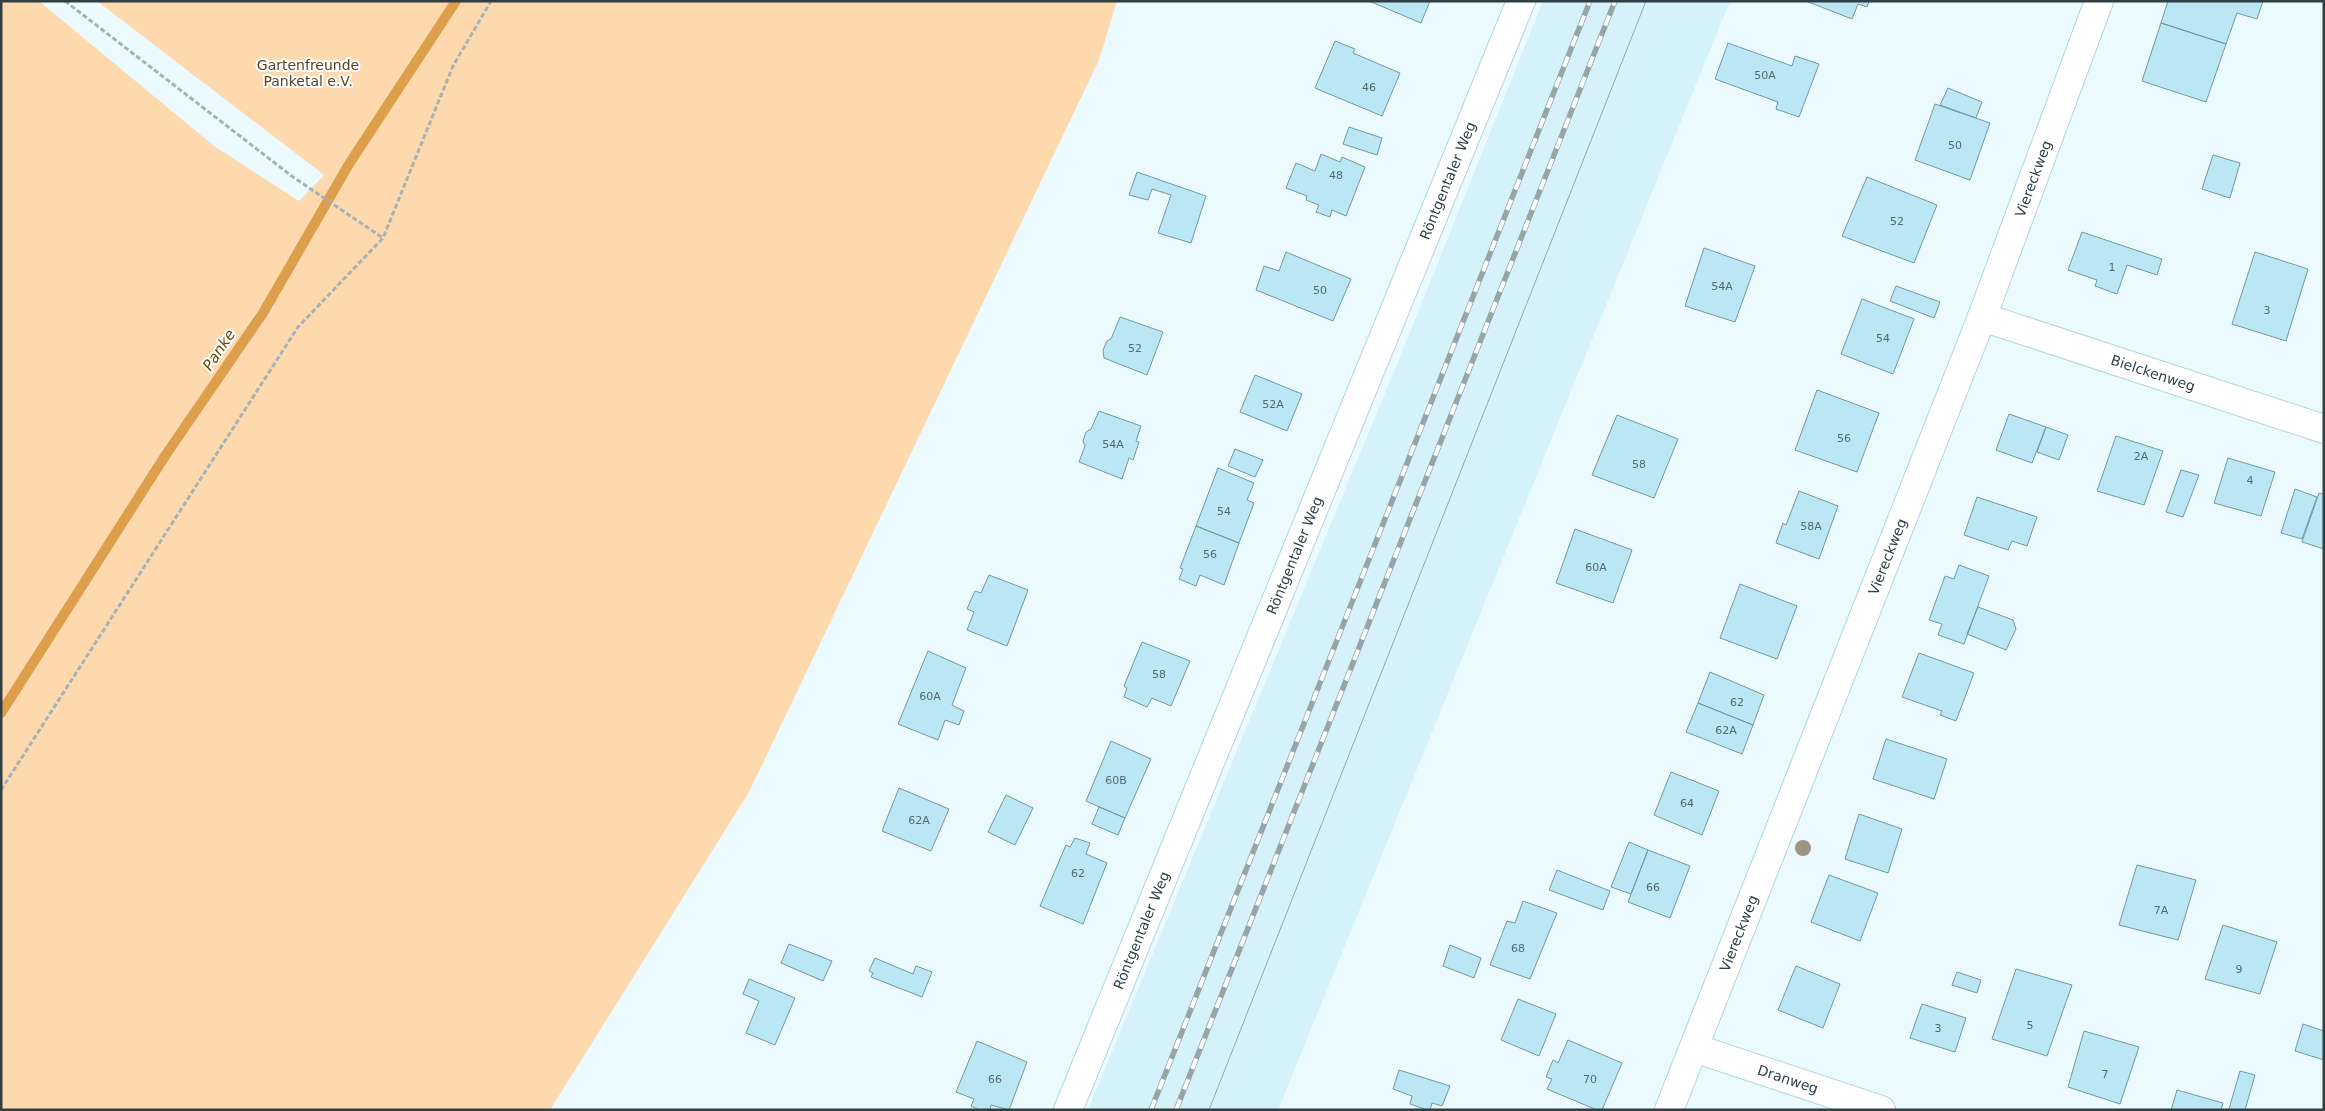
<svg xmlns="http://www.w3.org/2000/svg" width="2325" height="1111" viewBox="0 0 2325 1111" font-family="'DejaVu Sans',sans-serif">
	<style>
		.built { fill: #d5f1fa }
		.green { fill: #fed9ad }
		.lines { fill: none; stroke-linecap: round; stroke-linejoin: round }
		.stream { stroke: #de9f4c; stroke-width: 10 }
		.building { fill: #bbe7f5; stroke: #7397a3 }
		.street-casing { stroke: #b0d6e2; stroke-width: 30 }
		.path { stroke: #a4b3b8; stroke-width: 3; stroke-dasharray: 5 2.5; stroke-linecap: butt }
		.street { stroke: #fff; stroke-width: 28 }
		.tram { stroke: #96a5aa; stroke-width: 1 }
		.rail-casing { stroke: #96a5aa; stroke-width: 5.5 }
		.rail { stroke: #fff; stroke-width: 4; stroke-dasharray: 11; stroke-linecap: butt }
		.tree { fill: #9d9584 }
		.labels { text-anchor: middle; stroke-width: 4; stroke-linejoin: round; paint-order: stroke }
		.number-label { font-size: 11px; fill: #536970 }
		.park-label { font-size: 14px; fill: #5d4220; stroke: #fff }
		.street-label { font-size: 14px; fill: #303f44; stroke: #fff }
		.water-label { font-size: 15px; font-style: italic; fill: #6f4700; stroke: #fff }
	</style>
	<rect width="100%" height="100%" fill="#ebfaff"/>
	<path class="built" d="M1543 1H1730L1278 1110H1088L1400 357Z"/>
	<path class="green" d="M1 1H39L214 146 299 201 324 175 97 1H1117L1099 60 749 792 550 1110H1Z"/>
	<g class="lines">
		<path class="stream" d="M1 713 165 456 263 313 349 164 456 1"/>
	</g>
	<path class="building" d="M1369 1H1430L1421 23Z
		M1806 1H1869L1867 7 1858 4 1852 19Z
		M2168 1H2263L2257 19 2237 13 2226 44 2161 23Z
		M2161 23 2226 44 2206 102 2142 81Z
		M1335 41 1355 49 1353 53 1400 73 1382 116 1315 88Z
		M1728 43 1792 66 1795 56 1819 64 1799 117 1776 109 1778 102 1715 79Z
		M1948 88 1982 102 1976 118 1940 105Z
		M1935 104 1990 123 1970 180 1915 160Z
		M1349 127 1382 138 1377 155 1343 144Z
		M1321 154 1340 162 1342 157 1365 167 1346 216 1332 210 1330 217 1316 212 1319 205 1306 200 1307 196 1286 188 1296 163 1315 171Z
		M2213 155 2240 163 2230 198 2202 189Z
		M1137 172 1206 196 1191 243 1158 233 1171 195 1152 189 1148 200 1129 195Z
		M1867 177 1937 205 1914 263 1842 236Z
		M2082 232 2162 259 2157 275 2127 265 2117 294 2095 286 2097 280 2068 270Z
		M1704 248 1755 266 1735 322 1685 306Z
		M1286 252 1351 279 1333 321 1256 290 1264 266 1279 271Z
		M2255 252 2308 269 2286 341 2232 324Z
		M1896 286 1940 302 1934 318 1890 301Z
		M1862 299 1914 319 1893 374 1841 354Z
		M1120 317 1163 332 1147 375 1104 358 1103 350 1107 341 1111 339Z
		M1255 375 1302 394 1287 431 1240 412Z
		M1817 390 1879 413 1857 472 1795 450Z
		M1099 411 1141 426 1136 441 1139 442 1133 460 1129 458 1122 479 1079 462 1085 446 1083 441 1086 432 1091 429Z
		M2009 414 2046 427 2032 463 1996 450Z
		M1617 415 1678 439 1654 498 1592 475Z
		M2046 427 2068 435 2059 460 2037 452Z
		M2116 436 2163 451 2144 505 2097 491Z
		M1235 449 1263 460 1255 477 1228 466Z
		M2228 458 2275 472 2261 516 2214 503Z
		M1218 468 1254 483 1247 500 1254 503 1239 543 1196 526Z
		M2181 470 2199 475 2183 517 2166 512Z
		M2295 489 2317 497 2302 539 2281 533Z
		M1799 491 1838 506 1819 559 1776 543 1783 523 1786 525Z
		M2319 493 2324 494V549L2302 542Z
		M1977 497 2037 517 2027 546 2012 541 2008 550 1964 535Z
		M1196 526 1239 543 1224 585 1200 575 1196 586 1179 579 1183 569 1180 568Z
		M1575 529 1632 550 1613 603 1556 583Z
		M1959 565 1989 576 1964 644 1938 635 1942 624 1929 620 1945 576 1954 579Z
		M989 575 1028 590 1007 646 967 630 974 612 967 609 975 591 981 593Z
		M1740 584 1797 606 1777 659 1720 638Z
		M1978 607 2013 620 2016 629 2006 650 1967 634Z
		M1142 642 1190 661 1171 706 1152 698 1147 707 1124 697 1127 688 1124 686Z
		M928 651 966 668 952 705 964 711 959 725 945 720 938 740 898 724Z
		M1919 653 1974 673 1956 721 1940 715 1942 711 1902 697Z
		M1710 672 1764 695 1753 725 1698 703Z
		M1698 703 1753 725 1742 754 1686 732Z
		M1886 739 1947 759 1934 799 1873 779Z
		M1111 741 1151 759 1125 818 1086 801Z
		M1671 772 1719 791 1702 835 1654 815Z
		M899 788 949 809 931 851 882 831Z
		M1006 795 1033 808 1015 845 988 832Z
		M1099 807 1125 818 1118 835 1092 824Z
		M1859 814 1902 829 1888 873 1845 859Z
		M1075 838 1090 843 1086 854 1107 863 1083 924 1040 906 1066 845 1070 847Z
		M1629 842 1648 850 1631 894 1611 887Z
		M1648 850 1690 866 1670 918 1628 902Z
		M2137 865 2196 880 2178 940 2119 925Z
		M1557 870 1610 891 1603 910 1549 890Z
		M1829 875 1878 893 1860 941 1811 922Z
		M1523 901 1557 913 1530 979 1490 965 1507 921 1515 923Z
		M2223 925 2277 942 2260 994 2205 979Z
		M789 944 832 961 823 981 781 963Z
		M1450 945 1481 958 1474 978 1443 966Z
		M875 958 913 974 916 966 932 972 922 997 871 977 873 973 869 971Z
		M1796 966 1840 984 1823 1028 1778 1010Z
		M2016 969 2072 985 2047 1056 1992 1039Z
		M1957 972 1981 980 1977 993 1952 985Z
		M749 979 795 998 775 1045 746 1033 759 1001 743 994Z
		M1518 999 1556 1014 1539 1056 1501 1040Z
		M1922 1004 1966 1018 1955 1052 1910 1038Z
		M2303 1024 2324 1031V1060L2295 1051Z
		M2084 1031 2139 1047 2120 1104 2068 1087Z
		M1568 1040 1622 1063 1602 1110H1597L1547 1089 1552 1079 1546 1077 1553 1060 1558 1063Z
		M977 1041 1027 1062 1009 1110 991 1105 990 1110H979L971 1106 974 1099 956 1092Z
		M1399 1070 1450 1086 1442 1106 1432 1103 1430 1110H1427L1410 1104 1412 1096 1393 1089Z
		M2240 1071 2255 1075 2245 1110H2231L2229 1109Z
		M2177 1090 2223 1103 2221 1110H2171Z"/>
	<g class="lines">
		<g class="street-casing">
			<g id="street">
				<path id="s1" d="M1982 317 2324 429"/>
				<path id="s2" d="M1694 1048 1881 1110"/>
				<path id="s3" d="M1068 1110 1521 1"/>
				<path id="s4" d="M1669 1110 1982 317 2099 1"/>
			</g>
		</g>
		<path class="path" d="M65 1 293 177 383 238
			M1 790 298 327 383 238 453 66 491 1"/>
		<use href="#street" class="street"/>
		<path class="tram" d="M1209 1110 1646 1"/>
		<g class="rail-casing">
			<path id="rail" d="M1151 1110 1590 1
				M1176 1110 1615 1"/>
		</g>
		<use href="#rail" class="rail"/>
	</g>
	<circle class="tree" cx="1803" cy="848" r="8"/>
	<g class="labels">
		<g class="number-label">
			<text x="1765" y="79">50A</text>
			<text x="1369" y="91">46</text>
			<text x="1955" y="149">50</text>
			<text x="1336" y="179">48</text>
			<text x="1897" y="225">52</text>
			<text x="2112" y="271">1</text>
			<text x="1722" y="290">54A</text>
			<text x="1320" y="294">50</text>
			<text x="2267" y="314">3</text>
			<text x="1883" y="342">54</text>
			<text x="1135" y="352">52</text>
			<text x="1273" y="408">52A</text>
			<text x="1844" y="442">56</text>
			<text x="1113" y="448">54A</text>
			<text x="2141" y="460">2A</text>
			<text x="1639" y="468">58</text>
			<text x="2250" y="484">4</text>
			<text x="1224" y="515">54</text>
			<text x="1811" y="530">58A</text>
			<text x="1210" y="558">56</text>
			<text x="1596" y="571">60A</text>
			<text x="1159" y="678">58</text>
			<text x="930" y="700">60A</text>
			<text x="1737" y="706">62</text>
			<text x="1726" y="734">62A</text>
			<text x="1116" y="784">60B</text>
			<text x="1687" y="807">64</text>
			<text x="919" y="824">62A</text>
			<text x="1078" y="877">62</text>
			<text x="1653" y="891">66</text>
			<text x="2161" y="914">7A</text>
			<text x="1518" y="952">68</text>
			<text x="2239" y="973">9</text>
			<text x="2030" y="1029">5</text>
			<text x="1938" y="1032">3</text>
			<text x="2105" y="1078">7</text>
			<text x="995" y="1083">66</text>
			<text x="1590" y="1083">70</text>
		</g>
		<g class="park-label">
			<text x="308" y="70">Gartenfreunde<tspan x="308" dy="16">Panketal e.V.</tspan></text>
		</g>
		<g class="street-label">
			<text dy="5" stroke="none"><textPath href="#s4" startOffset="1000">Viereckweg</textPath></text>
			<text dy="5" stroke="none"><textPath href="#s3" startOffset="1004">Röntgentaler Weg</textPath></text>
			<text dy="5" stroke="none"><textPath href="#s1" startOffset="180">Bielckenweg</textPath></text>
			<text dy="5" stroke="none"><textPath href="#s3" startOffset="599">Röntgentaler Weg</textPath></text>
			<text dy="5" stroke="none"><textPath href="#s4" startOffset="595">Viereckweg</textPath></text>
			<text dy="5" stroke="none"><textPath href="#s3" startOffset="194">Röntgentaler Weg</textPath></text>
			<text dy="5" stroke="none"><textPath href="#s4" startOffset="190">Viereckweg</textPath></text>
			<text dy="5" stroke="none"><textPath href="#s2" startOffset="99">Dranweg</textPath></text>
		</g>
		<g class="water-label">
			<text transform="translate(219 350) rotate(-56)" y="5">Panke</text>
		</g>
	</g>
	<rect width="2325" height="1111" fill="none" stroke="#303f44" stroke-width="5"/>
</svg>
